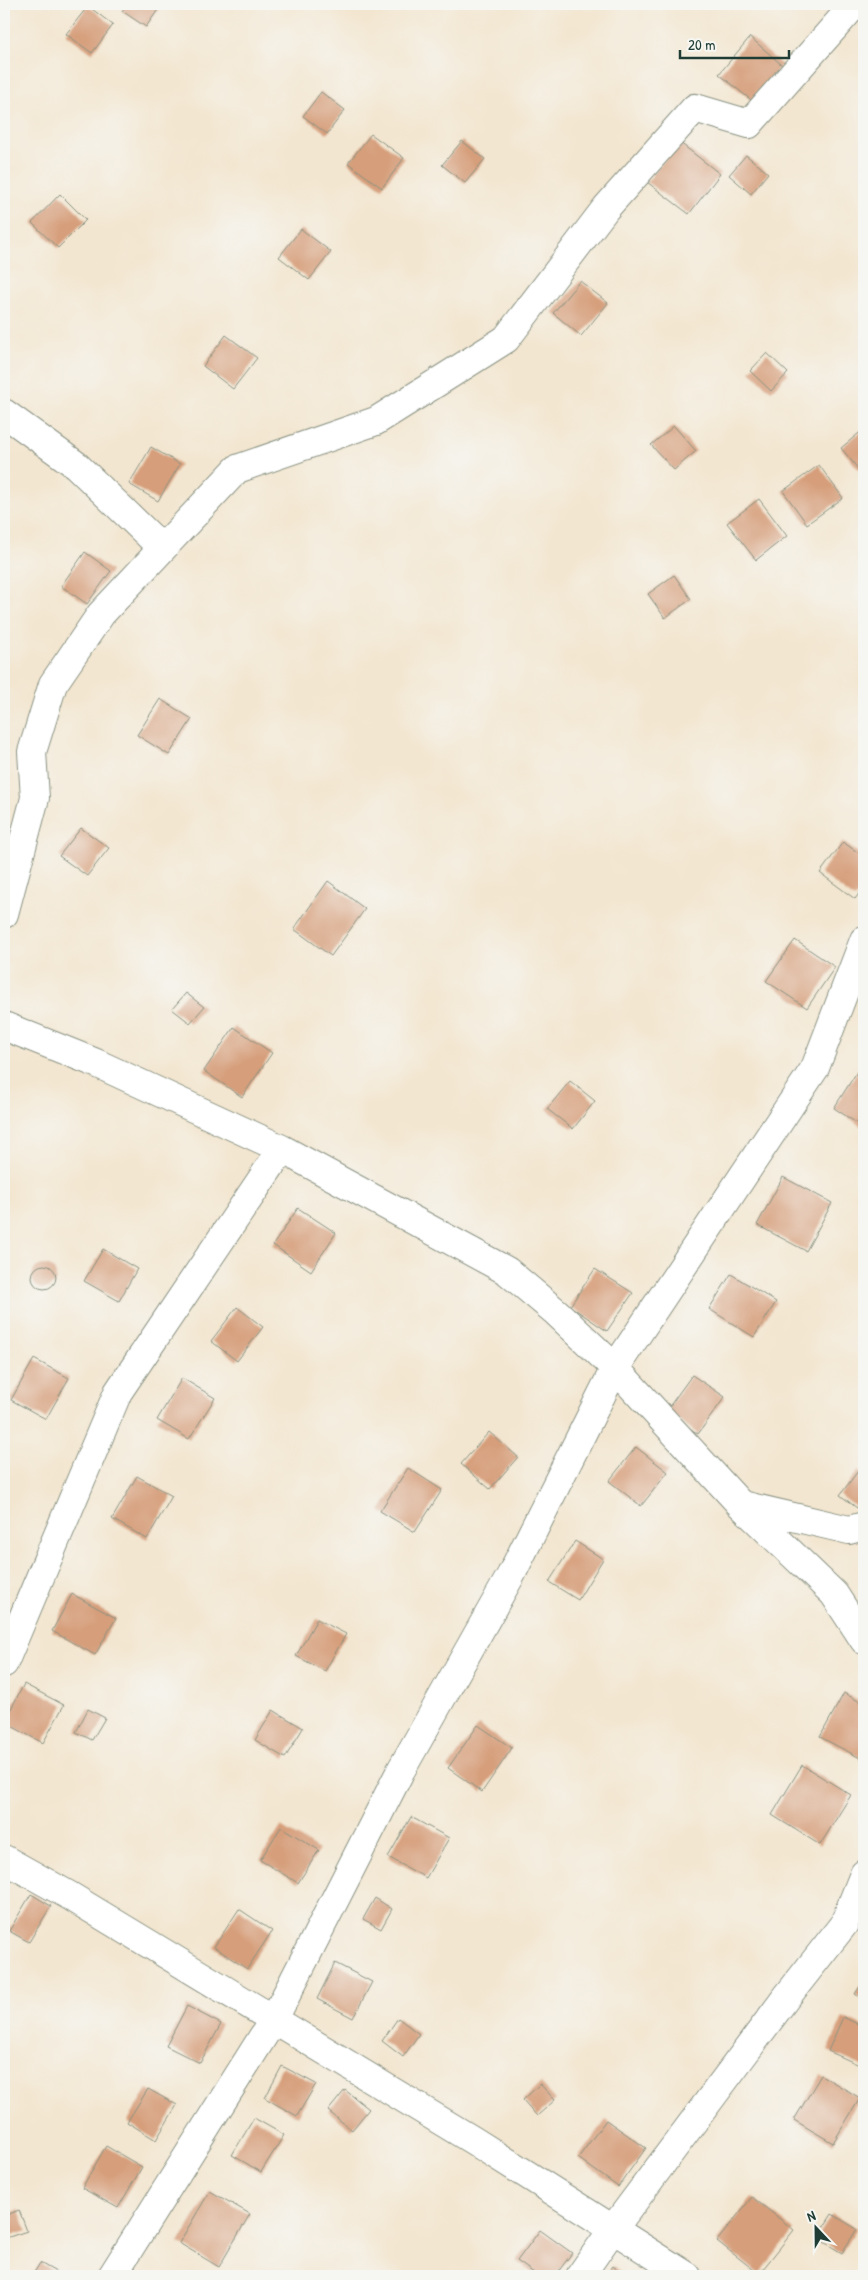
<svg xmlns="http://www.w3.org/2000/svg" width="868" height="2280" viewBox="0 0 868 2280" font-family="'Patrick Hand',sans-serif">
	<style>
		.building { fill: #d69e7a }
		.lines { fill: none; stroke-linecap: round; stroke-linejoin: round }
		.minor-casing { stroke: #899282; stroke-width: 30 }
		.minor { stroke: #fff; stroke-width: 28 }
	</style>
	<rect width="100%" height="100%" fill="#f6f6f2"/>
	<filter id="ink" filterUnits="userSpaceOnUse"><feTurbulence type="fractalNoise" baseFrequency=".02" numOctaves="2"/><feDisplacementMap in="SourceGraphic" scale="10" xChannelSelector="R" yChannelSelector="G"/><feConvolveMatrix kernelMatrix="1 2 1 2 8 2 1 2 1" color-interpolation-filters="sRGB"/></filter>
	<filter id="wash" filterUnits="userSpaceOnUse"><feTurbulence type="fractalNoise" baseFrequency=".0096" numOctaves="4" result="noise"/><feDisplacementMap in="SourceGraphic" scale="20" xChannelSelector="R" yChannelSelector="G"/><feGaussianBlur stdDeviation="1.12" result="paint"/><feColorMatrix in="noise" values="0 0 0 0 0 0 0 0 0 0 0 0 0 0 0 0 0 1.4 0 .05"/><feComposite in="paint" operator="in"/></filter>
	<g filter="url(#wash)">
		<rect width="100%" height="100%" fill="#f3e6d0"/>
		<g id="blocks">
			<path class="building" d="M127 4H162L146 27 122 11Z
				M88 6 113 25 92 53 66 34Z
				M750 37 782 65 751 100 719 74Z
				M321 92 345 110 327 134 303 116Z
				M371 134 404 158 382 188 348 163Z
				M462 141 485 159 465 183 442 165Z
				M679 142 720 174 689 214 647 182Z
				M746 155 768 173 751 194 729 175Z
				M60 194 86 220 58 248 32 223Z
				M301 229 331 252 309 280 279 257Z
				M580 281 608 303 581 336 553 313Z
				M226 335 257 358 233 389 203 366Z
				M767 353 788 373 771 391 750 371Z
				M674 426 696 451 674 470 651 445Z
				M864 429V476L841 448Z
				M151 447 180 464 158 501 129 484Z
				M819 465 843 498 807 524 783 491Z
				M759 499 787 536 756 560 727 523Z
				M85 552 111 571 87 604 61 586Z
				M674 575 691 599 665 618 648 594Z
				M160 699 192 719 169 755 137 735Z
				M81 828 109 848 87 876 59 856Z
				M843 842 864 857V887L855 899 820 873Z
				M328 881 365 909 331 956 294 929Z
				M795 940 835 967 807 1008 766 981Z
				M186 993 204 1007 190 1023 172 1009Z
				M234 1027 272 1053 242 1097 204 1071Z
				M860 1067 864 1070V1128L834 1108Z
				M570 1081 595 1101 573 1129 547 1109Z
				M783 1177 832 1203 806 1251 757 1225Z
				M298 1208 336 1233 311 1271 273 1245Z
				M103 1249 137 1269 119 1301 84 1281Z
				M32 1277a12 12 0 1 1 24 0a12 12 0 1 1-24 0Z
				M595 1269 633 1293 607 1331 570 1306Z
				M731 1274 776 1302 754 1337 709 1309Z
				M237 1307 263 1327 237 1361 211 1341Z
				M34 1359 69 1378 46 1419 11 1400Z
				M692 1375 725 1397 698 1434 666 1411Z
				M182 1378 215 1398 189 1439 157 1420Z
				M489 1432 518 1457 490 1489 461 1464Z
				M636 1447 668 1472 641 1506 609 1481Z
				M408 1468 442 1490 415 1532 380 1511Z
				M858 1471 864 1475V1498L857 1508 840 1495Z
				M137 1476 172 1496 147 1539 112 1519Z
				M575 1541 603 1559 578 1600 549 1582Z
				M72 1594 116 1618 95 1655 52 1631Z
				M317 1619 346 1634 325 1671 296 1656Z
				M24 1684 64 1705 43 1743 4 1722Z
				M844 1693 864 1704V1760L820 1737Z
				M88 1709 105 1718 92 1740 76 1732Z
				M273 1710 303 1728 285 1758 255 1740Z
				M478 1725 512 1748 482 1792 448 1768Z
				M802 1765 851 1795 820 1845 772 1815Z
				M411 1817 449 1838 426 1878 388 1857Z
				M281 1827 319 1850 298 1883 260 1860Z
				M31 1894 51 1906 29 1942 9 1931Z
				M375 1898 392 1909 381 1929 363 1919Z
				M239 1909 272 1931 247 1969 214 1947Z
				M335 1963 372 1982 353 2018 317 1999Z
				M864 1980V2000L855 1994Z
				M187 2006 221 2024 200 2063 166 2046Z
				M843 2017 864 2027V2067L828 2051Z
				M398 2018 419 2034 403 2057 382 2041Z
				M282 2066 316 2084 297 2116 265 2098Z
				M821 2075 860 2098 833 2143 794 2120Z
				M540 2084 555 2100 537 2116 523 2100Z
				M148 2089 177 2105 156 2140 127 2122Z
				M345 2090 369 2109 352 2130 328 2111Z
				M254 2118 284 2135 261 2172 232 2155Z
				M606 2120 646 2148 618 2187 578 2158Z
				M106 2146 142 2167 118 2208 82 2188Z
				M210 2191 250 2214 219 2267 179 2243Z
				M752 2197 794 2230 759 2274 717 2241Z
				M19 2210 27 2231 6 2238 4 2232V2216Z
				M832 2214 857 2229 842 2253 817 2238Z
				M540 2230 572 2253 555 2276H538L517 2261Z
				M40 2263 63 2276H32Z
				M613 2266 626 2276H605Z"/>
		</g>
	</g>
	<g filter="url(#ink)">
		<use href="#blocks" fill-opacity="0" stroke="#899282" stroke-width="1"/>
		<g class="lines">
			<g class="minor-casing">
				<path id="minor" d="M4 413 76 465 162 548
					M4 914 35 798 32 752 53 684 101 614 237 469 376 421 506 339 606 208 695 108 749 124 855 4
					M4 1026 96 1063 282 1149 507 1271 556 1312 615 1368 741 1505 834 1594 864 1640
					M742 1505 849 1530 864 1526
					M4 1663 118 1392 282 1149
					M4 1859 70 1896 474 2141 687 2276
					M112 2276 274 2019 401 1770 511 1575 615 1368 815 1068 864 940
					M580 2276 613 2229 785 1999 844 1924 864 1874"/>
			</g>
			<use href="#minor" class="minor"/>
		</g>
	</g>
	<rect width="868" height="2280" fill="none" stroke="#f6f6f2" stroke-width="20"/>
	<g transform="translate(816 2228) rotate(338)" stroke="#f6f6f2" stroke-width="4" paint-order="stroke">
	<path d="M0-4L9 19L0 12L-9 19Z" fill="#1f3d34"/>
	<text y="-8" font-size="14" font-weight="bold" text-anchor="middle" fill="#1f3d34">N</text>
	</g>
	<path d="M680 50v8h109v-8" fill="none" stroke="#1f3d34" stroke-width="2.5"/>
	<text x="688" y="50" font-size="15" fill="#1f3d34" stroke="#f6f6f2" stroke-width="4" paint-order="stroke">20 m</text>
</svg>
